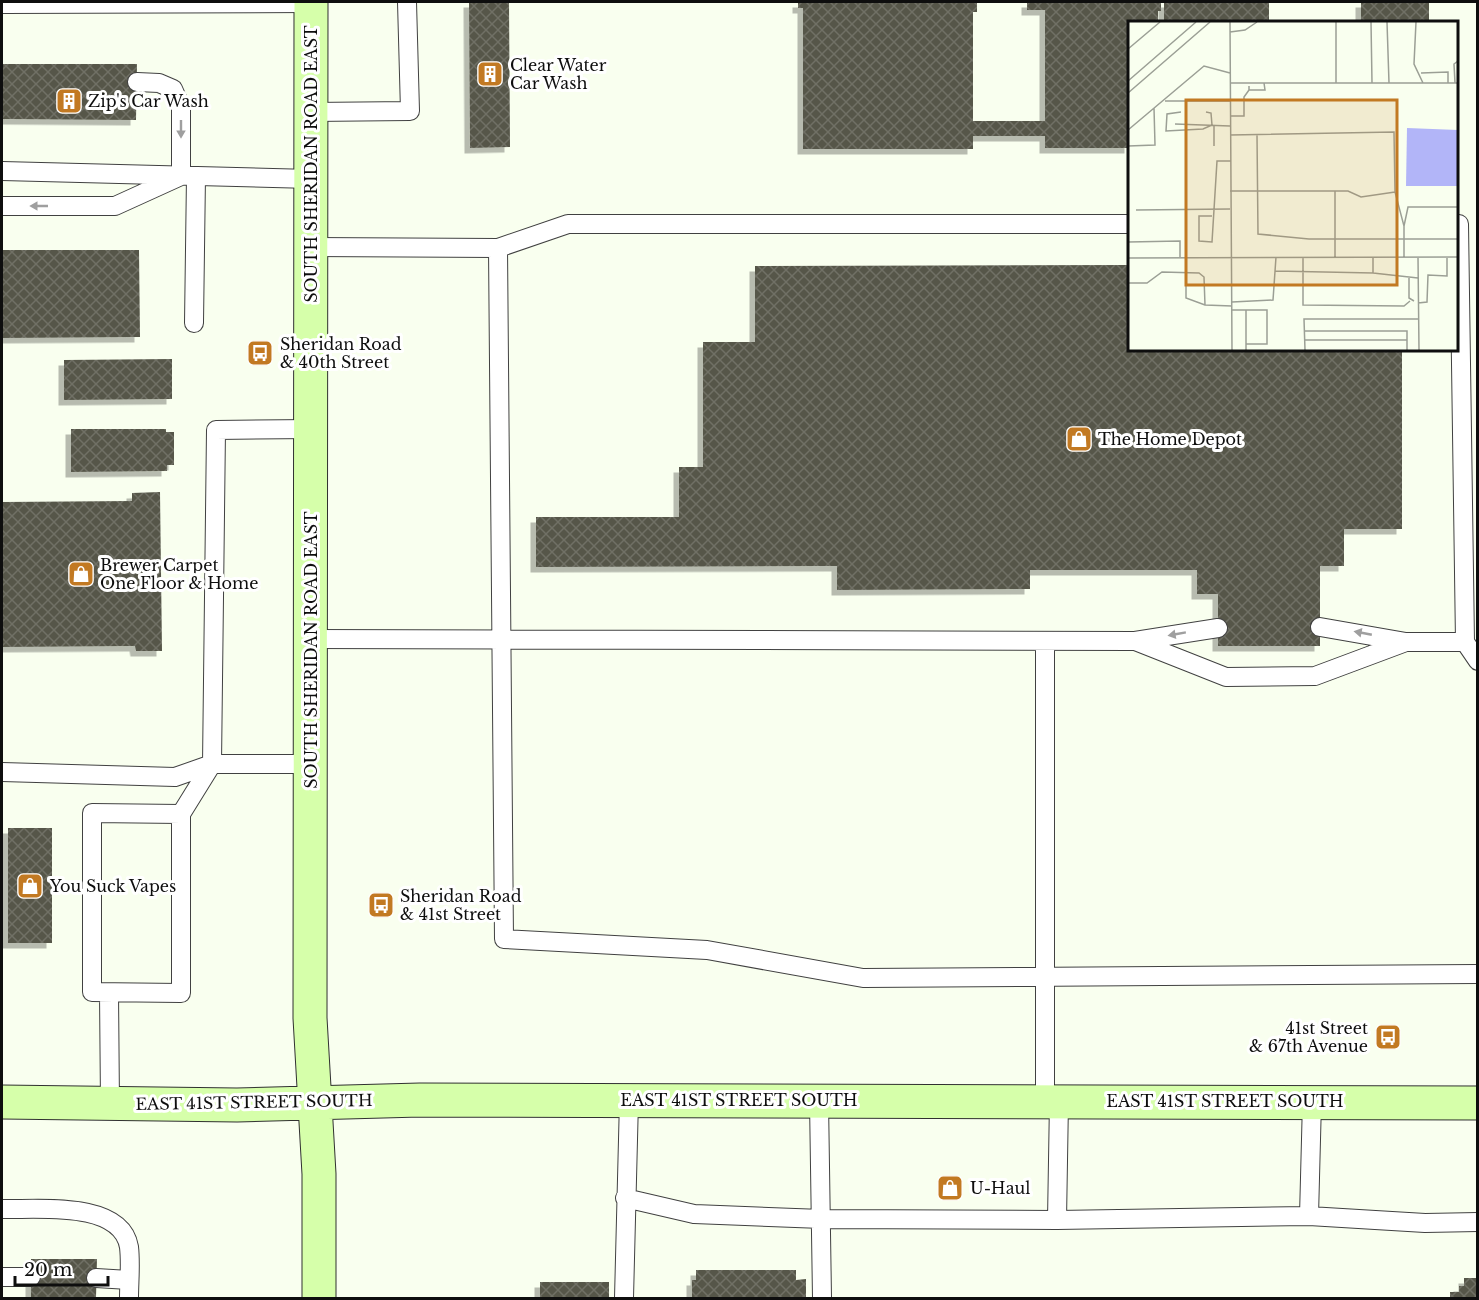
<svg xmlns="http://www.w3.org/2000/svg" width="1479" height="1300" viewBox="0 0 1479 1300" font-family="'Libre Baskerville',serif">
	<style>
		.building { fill: url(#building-cross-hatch); filter: url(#shadow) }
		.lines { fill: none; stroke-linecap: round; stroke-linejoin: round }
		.lane-casing { stroke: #414141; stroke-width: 20 }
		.secondary-casing { stroke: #303030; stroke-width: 35 }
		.lane { stroke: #fff; stroke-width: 18 }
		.secondary { stroke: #d6ffaa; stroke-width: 33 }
		.oneway { fill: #9f9f9f }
		.labels { text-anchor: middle; stroke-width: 6; stroke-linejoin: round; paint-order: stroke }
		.poi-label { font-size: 16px; fill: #0e0e0e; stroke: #fff; text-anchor: start }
		.street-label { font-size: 16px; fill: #0e0e0e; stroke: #fff }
		.inset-road { fill: none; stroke: #9b9f95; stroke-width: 1.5 }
		.view { fill: #c27922; fill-opacity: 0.15; stroke: #c27922; stroke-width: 3 }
		.inset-edge { fill: none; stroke: #0e0e0e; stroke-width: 3 }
	</style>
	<defs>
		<pattern id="building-cross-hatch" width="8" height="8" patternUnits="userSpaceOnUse" patternTransform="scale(1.5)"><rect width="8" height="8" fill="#57574a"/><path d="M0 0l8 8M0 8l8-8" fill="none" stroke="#6f6f65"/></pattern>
		<filter id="shadow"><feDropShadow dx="-5.5" dy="5.5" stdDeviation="0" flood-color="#0004"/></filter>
	</defs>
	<rect width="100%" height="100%" fill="#f9ffef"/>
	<path class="building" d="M469 2H509L510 147 470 148Z
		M798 2H977V12H973V121H1045V10H1027V2H1161V11H1158V22H1130V148H1045V136H973V149H803V8H798Z
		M1164 2H1269V22H1164Z
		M1361 2H1429V22H1361Z
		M2 64H137L136 120 2 119Z
		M2 250H139L140 337 2 338Z
		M1130 265V350H1402V529H1344V566H1320V646H1218V594H1197V570H1030V589L837 590V566L536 567V517H679V467H703V342H755V266Z
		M172 359V399L64 400V360Z
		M71 429H166V432H174V465H167V471L71 472Z
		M160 492 162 651H136L135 646 2 647V502L132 501V493Z
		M8 828H52V943H8Z
		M31 1259H97L96 1298H31Z
		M696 1270H796V1280L806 1279V1298H692V1280H696Z
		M1464 1278H1478V1298H1450V1292H1459V1286H1464Z
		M540 1282H609V1298H540Z"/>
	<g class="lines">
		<g class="lane-casing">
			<path id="lane" d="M2 4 311 3
				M311 112 410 111 407 2
				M2 171 311 179
				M2 206H115L181 176V107L173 89 159 83 137 82
				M1456 224H1459L1465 642 1478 661
				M311 247 498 248 568 224H1130
				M498 248 504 939 707 950 863 978 1478 974
				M194 323 196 176
				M1320 627 1406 642
				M311 639 1135 641 1226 677 1315 676 1406 642H1465
				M1135 641 1218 628
				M2 772 175 777 212 764H311
				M181 814 92 813V992L181 993V814L212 764 216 430 312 429
				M109 993 110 1104
				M1045 1100V641
				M819 1101 822 1298
				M625 1198 694 1214 822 1219 1057 1220 1309 1216 1312 1101
				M2 1209C36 1210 121 1200 129 1247 131 1264 129 1282 129 1298
				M1309 1216 1425 1223 1478 1222
				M1057 1220 1059 1101
				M2 1277H31
				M96 1278 129 1280
				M624 1298 629 1100"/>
		</g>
		<g class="secondary-casing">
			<path id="secondary" d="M311 2 310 1018 319 1174V1298
				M2 1102 237 1105 420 1100 1478 1103"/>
		</g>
		<use href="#lane" class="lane"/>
		<use href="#secondary" class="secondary"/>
	</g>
	<defs><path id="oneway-solid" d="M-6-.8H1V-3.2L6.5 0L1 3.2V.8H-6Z" transform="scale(1.5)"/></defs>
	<g class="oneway">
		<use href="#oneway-solid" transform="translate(181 129) rotate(90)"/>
		<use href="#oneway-solid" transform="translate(39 206) rotate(180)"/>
		<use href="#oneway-solid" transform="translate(1363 633) rotate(-169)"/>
		<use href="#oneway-solid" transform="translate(1177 634) rotate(170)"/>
	</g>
	<defs>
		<g id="building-square" transform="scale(1.35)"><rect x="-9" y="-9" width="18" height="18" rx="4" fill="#c27922" stroke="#fff"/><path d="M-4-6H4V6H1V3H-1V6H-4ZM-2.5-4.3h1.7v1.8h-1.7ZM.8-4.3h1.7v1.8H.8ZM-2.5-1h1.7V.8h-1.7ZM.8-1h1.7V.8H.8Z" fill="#fff"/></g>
		<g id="bus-square" transform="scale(1.35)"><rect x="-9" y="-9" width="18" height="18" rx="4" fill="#c27922" stroke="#fff"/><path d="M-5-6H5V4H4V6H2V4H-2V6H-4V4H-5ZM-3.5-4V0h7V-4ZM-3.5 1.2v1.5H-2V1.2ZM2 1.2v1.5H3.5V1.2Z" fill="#fff"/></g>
		<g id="shop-square" transform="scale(1.35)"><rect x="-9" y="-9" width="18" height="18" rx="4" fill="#c27922" stroke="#fff"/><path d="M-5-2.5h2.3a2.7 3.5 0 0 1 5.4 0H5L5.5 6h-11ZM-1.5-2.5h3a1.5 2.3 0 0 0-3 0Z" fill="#fff"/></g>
	</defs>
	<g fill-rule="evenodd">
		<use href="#building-square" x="490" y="74"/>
		<use href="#building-square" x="69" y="101"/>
		<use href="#bus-square" x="260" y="353"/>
		<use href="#shop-square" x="1079" y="439"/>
		<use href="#shop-square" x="81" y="574"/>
		<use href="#shop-square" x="30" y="886"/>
		<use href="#bus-square" x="381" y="905"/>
		<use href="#bus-square" x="1388" y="1037"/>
		<use href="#shop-square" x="950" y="1188"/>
	</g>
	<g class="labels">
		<g class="poi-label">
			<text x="510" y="71">Clear Water<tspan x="510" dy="18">Car Wash</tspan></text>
			<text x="88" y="107">Zip's Car Wash</text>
			<text x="280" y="350">Sheridan Road<tspan x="280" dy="18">&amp; 40th Street</tspan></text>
			<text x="1098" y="445">The Home Depot</text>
			<text x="100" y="571">Brewer Carpet<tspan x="100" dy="18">One Floor &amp; Home</tspan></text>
			<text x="50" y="892">You Suck Vapes</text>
			<text x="400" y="902">Sheridan Road<tspan x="400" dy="18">&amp; 41st Street</tspan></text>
			<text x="1368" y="1034" text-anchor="end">41st Street<tspan x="1368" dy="18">&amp; 67th Avenue</tspan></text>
			<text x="970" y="1194">U-Haul</text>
		</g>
		<g class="street-label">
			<text transform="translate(311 164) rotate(-90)" y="6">SOUTH SHERIDAN ROAD EAST</text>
			<text transform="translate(311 650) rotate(-90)" y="6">SOUTH SHERIDAN ROAD EAST</text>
			<text x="739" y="1106">EAST 41ST STREET SOUTH</text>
			<text x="1225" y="1107">EAST 41ST STREET SOUTH</text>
			<text transform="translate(254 1102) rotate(-1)" y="6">EAST 41ST STREET SOUTH</text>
		</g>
	</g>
	<g transform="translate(1128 21)">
		<rect width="330" height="330" fill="#f9ffef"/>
		<path d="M279 107 330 109V165H278Z" fill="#b2b5f8"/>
		<path class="inset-road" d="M102 1 104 329M243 1 244 62M259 1 261 62M288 1 286 43 295 62M102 11 117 9 129 1M0 28 32 1M293 52 320 51V62M0 60 68 1M102 62H330M208 62V1M327 62 326 43 330 40M121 65V69H137L136 62M0 72 82 1M37 80H102M53 91 39 93 38 110 75 108 84 104 83 92 78 91M102 95H116V76L121 69M47 103 102 105M0 109 76 45 102 52M102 114 266 111 267 171 276 205V236M129 114 130 213 181 218H330M0 125 27 124 26 87M86 125V104M102 170H220L233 176 267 171M8 189 102 188M84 195H71V220L84 221 89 140H103M276 205 280 186H330M0 221 52 220V236M175 236V284L276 285 282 280M207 236V170M290 236 291 329M0 237 330 236M147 250 245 252V236M58 251V277L77 284 104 285M245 252 290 257M281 257V277L286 280M0 262H19L34 251 71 252 76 256 77 284M104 281 145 279 148 236M290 282 299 281 300 254 319 255V236M104 289H139V323H118M118 289V329M177 310H279V329M177 319H279M177 329 176 298H291"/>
		<path class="view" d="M58 79H269V264H58Z"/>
		<rect width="330" height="330" class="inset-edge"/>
	</g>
	<rect width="1479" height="1300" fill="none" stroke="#0e0e0e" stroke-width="6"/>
	<path d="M15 1276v9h93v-9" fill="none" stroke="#0e0e0e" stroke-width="3"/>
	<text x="24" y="1276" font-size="18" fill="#0e0e0e" stroke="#ffffff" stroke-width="4.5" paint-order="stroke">20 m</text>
</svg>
